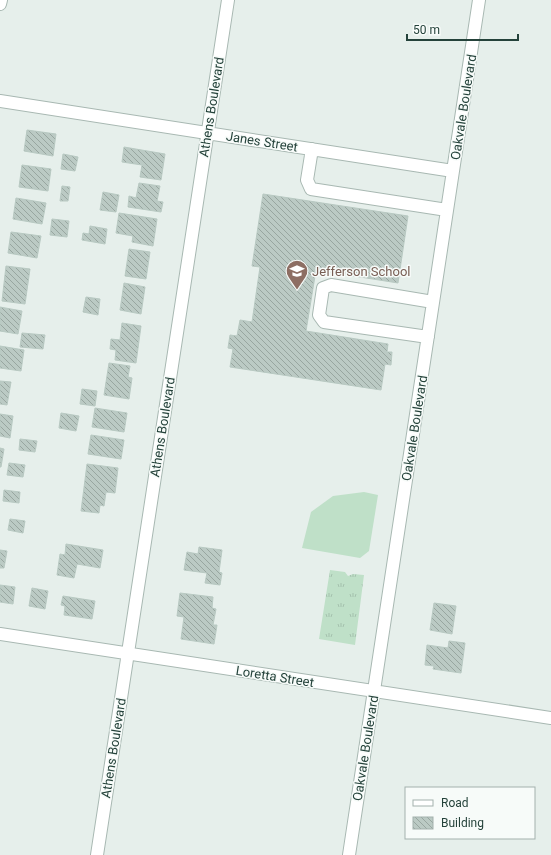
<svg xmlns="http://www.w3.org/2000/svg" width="551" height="855" viewBox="0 0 551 855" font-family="Roboto,sans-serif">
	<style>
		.grass { fill: url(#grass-tufts) }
		.pitch { fill: #bfe0c8 }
		.building { fill: url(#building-back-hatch); stroke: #b8c9c2 }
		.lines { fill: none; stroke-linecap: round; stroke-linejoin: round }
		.minor-casing { stroke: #a8b8b2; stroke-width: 14 }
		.minor { stroke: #fff; stroke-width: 12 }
		.labels { text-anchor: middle; stroke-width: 3; stroke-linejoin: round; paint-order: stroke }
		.street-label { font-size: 13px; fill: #24423a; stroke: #f7fbf9 }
		.education-label { font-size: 13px; fill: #785e54; stroke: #f7fbf9; text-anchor: start }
	</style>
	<defs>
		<pattern id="grass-tufts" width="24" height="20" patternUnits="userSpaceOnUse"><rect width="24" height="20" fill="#bfe0c8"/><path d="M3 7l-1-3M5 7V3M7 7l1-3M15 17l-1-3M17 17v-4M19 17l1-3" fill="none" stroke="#a4c1ad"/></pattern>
		<pattern id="building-back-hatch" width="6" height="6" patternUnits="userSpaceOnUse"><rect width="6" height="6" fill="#bbcac4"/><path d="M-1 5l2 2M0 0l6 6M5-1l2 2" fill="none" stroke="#98a6a0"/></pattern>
	</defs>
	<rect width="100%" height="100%" fill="#e6efeb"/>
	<path class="grass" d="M330 570 345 572 348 576 353 574 364 575 355 645 319 639Z"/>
	<path class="pitch" d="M364 492 378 495 369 551 360 558 302 548 311 512 333 496Z"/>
	<path class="building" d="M27 130 56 134 53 156 24 151Z
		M124 147 165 154 161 180 140 177 142 165 122 162Z
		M63 154 78 157 75 171 61 169Z
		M22 165 51 169 48 191 19 187Z
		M139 183 160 186 157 201 163 202 161 212 128 207 129 196 136 198Z
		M62 186 70 187 68 201H60Z
		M103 192 119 195 116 212 100 210Z
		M263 194 408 216 398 283 316 270 306 331 388 344 387 352H392L391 365 385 364 381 390 230 367 233 349 228 348 230 335 237 336 240 320 252 322 260 267 252 266Z
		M16 198 46 203 42 224 13 219Z
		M119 213 157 219 153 246 132 242 133 236 116 233Z
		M52 219 69 221 67 237 50 235Z
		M90 226 107 229 105 244 82 240 83 233 89 234Z
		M11 232 41 236 37 258 8 253Z
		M129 249 150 252 146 279 125 276Z
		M6 266 30 269 25 304 2 301Z
		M124 283 145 287 141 314 120 310Z
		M86 297 100 299 98 315 83 312Z
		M0 307 22 311 18 334 0 331Z
		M122 323 141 326 136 363 115 360 116 350 110 349 111 339 120 340Z
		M22 333 45 335 43 349 20 347Z
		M0 346 24 350 21 371 0 368Z
		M109 363 130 366 128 377 132 378 129 399 104 395Z
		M0 381 11 382 7 405 0 404Z
		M82 389 97 391 95 406 80 404Z
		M95 408 127 413 124 432 92 427Z
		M61 413 79 416 76 431 59 428Z
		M0 414 13 416 10 438 0 436Z
		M91 435 124 440 121 459 88 454Z
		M20 439 37 441 35 452 19 450Z
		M0 448 4 449 1 467H0Z
		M9 463 25 465 23 477 7 475Z
		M87 464 118 468 115 493 106 492 104 506 100 505 99 513 81 511Z
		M4 490 20 492 19 503 3 501Z
		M10 519 25 521 23 533 8 530Z
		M66 544 103 550 100 568 77 564 74 578 57 575 60 554 65 555Z
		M199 547 222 550 219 572 222 573 220 585 205 583 207 573 184 570 187 552 198 554Z
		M0 550 7 551 4 568H0Z
		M0 585 15 587 13 604 0 602Z
		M32 588 48 591 45 609 29 606Z
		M180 593 213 597 212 608 216 609 213 625H217L214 644 181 639 184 617 177 616Z
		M63 596 95 601 92 619 64 615 65 606 61 605Z
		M434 603 456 606 452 634 430 630Z
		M449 641 465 643 461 673 433 669 434 666 425 665 427 645 448 648Z"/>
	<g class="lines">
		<g class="minor-casing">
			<path id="minor" d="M0 4 1 0
				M0 101 453 171
				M312 149 307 180 311 189 447 210
				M428 337 324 322 319 315 323 288 331 285 433 302
				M0 634 551 718
				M97 855 228 0
				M349 855 479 0"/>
		</g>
		<use href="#minor" class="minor"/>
	</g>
	<defs>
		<g id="school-pin" transform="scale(1.15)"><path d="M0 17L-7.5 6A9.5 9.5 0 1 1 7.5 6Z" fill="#8d6e63" stroke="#f7fbf9"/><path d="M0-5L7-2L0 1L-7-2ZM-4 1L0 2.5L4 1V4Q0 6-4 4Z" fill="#fff"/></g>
	</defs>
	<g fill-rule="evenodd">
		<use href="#school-pin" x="297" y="271"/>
	</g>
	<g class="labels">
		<g class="street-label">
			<text transform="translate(211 107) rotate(-81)" y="5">Athens Boulevard</text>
			<text transform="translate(463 107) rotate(-81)" y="5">Oakvale Boulevard</text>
			<text transform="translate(262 141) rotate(9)" y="5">Janes Street</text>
			<text transform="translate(162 427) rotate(-81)" y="5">Athens Boulevard</text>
			<text transform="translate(414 428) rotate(-81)" y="5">Oakvale Boulevard</text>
			<text transform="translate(275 676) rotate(9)" y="5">Loretta Street</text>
			<text transform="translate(113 748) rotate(-81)" y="5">Athens Boulevard</text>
			<text transform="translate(365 748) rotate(-81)" y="5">Oakvale Boulevard</text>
		</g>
		<g class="education-label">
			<text x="312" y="276">Jefferson School</text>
		</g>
	</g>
	<rect x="405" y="787" width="130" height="52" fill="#f7fbf9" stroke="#a3b1ad"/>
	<rect x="413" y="800" width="20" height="6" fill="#ffffff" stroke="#a3b1ad"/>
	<text x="441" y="807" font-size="12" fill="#24423a">Road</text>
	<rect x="413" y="817" width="20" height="12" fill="url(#building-back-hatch)" stroke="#a3b1ad"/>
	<text x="441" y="827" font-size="12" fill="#24423a">Building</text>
	<path d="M407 34v6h111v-6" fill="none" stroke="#24423a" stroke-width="2"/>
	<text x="413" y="34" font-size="12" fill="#24423a" stroke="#f7fbf9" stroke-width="3" paint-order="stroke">50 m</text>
</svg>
